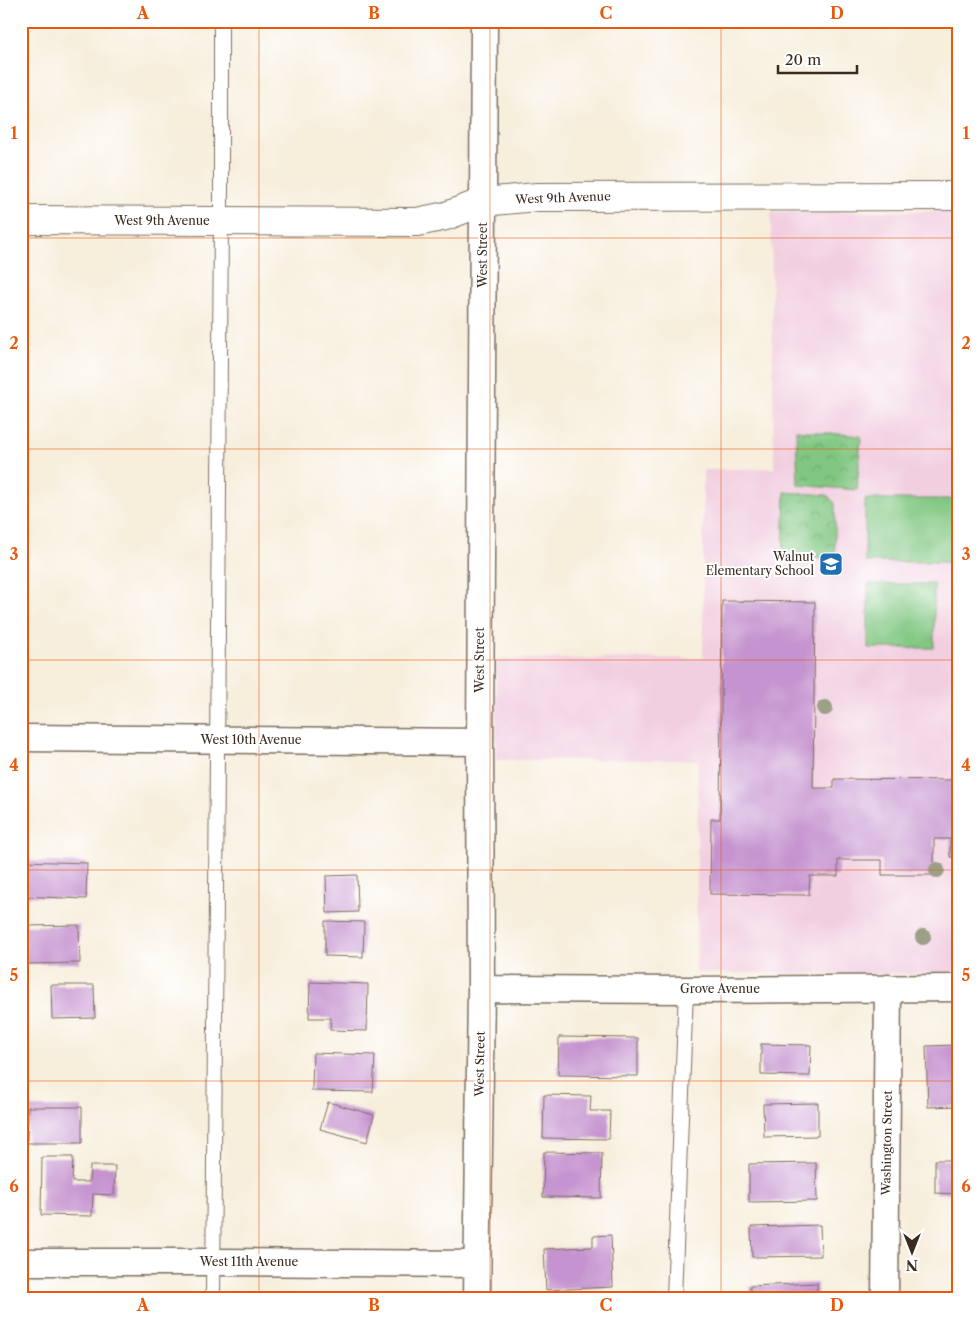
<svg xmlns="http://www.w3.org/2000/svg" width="980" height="1319" viewBox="0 0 980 1319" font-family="'Libre Caslon Text',serif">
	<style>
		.built { fill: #f2cfe0 }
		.grass { fill: #81c782; stroke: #5e7850 }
		.park { fill: url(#park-crowns); stroke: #5e7850 }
		.building { fill: #c593cf }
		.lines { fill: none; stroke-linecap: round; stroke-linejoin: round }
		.service-casing { stroke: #7d6f60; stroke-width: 16 }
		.minor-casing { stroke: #7d6f60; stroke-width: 29 }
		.tertiary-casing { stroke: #7d6f60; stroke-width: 30 }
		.service { stroke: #fff; stroke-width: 14 }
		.minor { stroke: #fff; stroke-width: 26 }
		.tertiary { stroke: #fff; stroke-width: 28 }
		.tree { fill: #9da087 }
		.grid { fill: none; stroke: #e8590c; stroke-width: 1; stroke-opacity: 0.55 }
		.labels { text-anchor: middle; stroke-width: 4; stroke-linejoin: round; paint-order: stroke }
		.street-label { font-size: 12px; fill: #3b2a1e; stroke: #fff }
		.poi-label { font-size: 12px; fill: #3b2a1e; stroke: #fff; text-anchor: end }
		.neatline { fill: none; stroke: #e8590c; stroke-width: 2 }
		.grid-label { font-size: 16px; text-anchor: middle; font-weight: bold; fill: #e8590c }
	</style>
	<defs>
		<pattern id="park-crowns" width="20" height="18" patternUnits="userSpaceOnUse" patternTransform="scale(1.25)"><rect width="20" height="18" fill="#81c782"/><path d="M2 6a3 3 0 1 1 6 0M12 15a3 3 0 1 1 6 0" fill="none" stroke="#6ba26a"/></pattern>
	</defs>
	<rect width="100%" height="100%" fill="#fff"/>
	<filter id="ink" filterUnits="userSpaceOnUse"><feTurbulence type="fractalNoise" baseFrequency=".02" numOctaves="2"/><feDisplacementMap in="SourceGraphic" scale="10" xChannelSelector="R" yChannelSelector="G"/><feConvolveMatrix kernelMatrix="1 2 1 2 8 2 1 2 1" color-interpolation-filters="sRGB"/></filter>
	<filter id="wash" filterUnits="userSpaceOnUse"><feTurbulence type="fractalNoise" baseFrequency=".0096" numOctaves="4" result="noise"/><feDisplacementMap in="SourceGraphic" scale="20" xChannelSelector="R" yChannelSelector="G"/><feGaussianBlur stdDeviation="1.12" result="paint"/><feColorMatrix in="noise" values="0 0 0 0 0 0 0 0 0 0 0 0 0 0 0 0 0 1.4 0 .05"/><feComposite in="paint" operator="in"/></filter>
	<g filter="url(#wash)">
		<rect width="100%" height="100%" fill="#f7eedc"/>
		<path class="built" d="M959 211V975L696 973 698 760H496V659L703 658V470L774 468 771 212Z"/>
		<path class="grass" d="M865 499H959V562H865Z
			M868 584H934V648H868Z"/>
		<path class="park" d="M796 430 861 436 857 490 798 485Z
			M785 492 827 495 835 503V558H783Z"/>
		<g id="blocks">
			<path class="building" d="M722 601 815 602 813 788H834V779L957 780 959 857H950V839H934V875H882V860H838V876H810L809 895 710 894 711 819H720Z
				M21 861 87 863 86 899 21 896Z
				M357 875 358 912 327 913 326 876Z
				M325 921 364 922 363 957 325 956Z
				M79 925 80 963 26 964 25 926Z
				M310 982 368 984 367 1031 330 1030 331 1018H309Z
				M51 985H94L95 1018 52 1019Z
				M559 1037 638 1038V1076L558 1075Z
				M761 1044 811 1045 810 1076 761 1075Z
				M959 1045V1106L928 1107 926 1046Z
				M313 1053 375 1055 373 1092 312 1091Z
				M544 1095 591 1096 590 1111H610L609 1139 543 1138Z
				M328 1102 374 1115 367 1142 320 1129Z
				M818 1103V1136L764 1137 763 1104Z
				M28 1107H82V1143H27Z
				M544 1152 602 1153 601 1198 543 1197Z
				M42 1157H73L72 1182H89L90 1166H115L114 1195 93 1194 92 1216 41 1215Z
				M935 1160H959V1194L935 1193Z
				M816 1163 817 1201 749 1202V1164Z
				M820 1225 821 1256 752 1257 751 1227Z
				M611 1235 613 1287 546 1290 544 1249 593 1247V1236Z
				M817 1283V1298H750V1286Z"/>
		</g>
	</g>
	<g filter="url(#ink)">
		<use href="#blocks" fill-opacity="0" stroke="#7d6f60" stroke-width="1"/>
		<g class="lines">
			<g class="service-casing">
				<path id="service" d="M213 1298 221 221V21
					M674 1298 686 990"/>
			</g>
			<g class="minor-casing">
				<path id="minor" d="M21 738 480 742
					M481 989 686 990 959 988
					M21 1262H213L477 1264
					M477 1298 481 989 480 742 484 21
					M885 1298 888 988"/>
			</g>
			<g class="tertiary-casing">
				<path id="tertiary" d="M21 220 417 222 446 216 483 202 537 197 959 196"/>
			</g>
			<use href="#service" class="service"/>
			<use href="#minor" class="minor"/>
			<use href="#tertiary" class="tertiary"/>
		</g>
		<g class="tree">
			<circle cx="825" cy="708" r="8"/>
			<circle cx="937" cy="870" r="8"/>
			<circle cx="923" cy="937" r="8"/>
		</g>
	</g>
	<path class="grid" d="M259 21V1298M490 21V1298M721 21V1298M21 238H959M21 449H959M21 660H959M21 870H959M21 1081H959"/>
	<defs>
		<g id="school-square" transform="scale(1.25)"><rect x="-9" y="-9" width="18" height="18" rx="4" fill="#1f6fb2" stroke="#fff"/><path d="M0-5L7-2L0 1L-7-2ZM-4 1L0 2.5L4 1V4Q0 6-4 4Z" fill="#fff"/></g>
	</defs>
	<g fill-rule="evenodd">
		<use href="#school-square" x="831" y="564"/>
	</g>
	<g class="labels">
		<g class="street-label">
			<text transform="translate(563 198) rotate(-2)" y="4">West 9th Avenue</text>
			<text x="162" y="225">West 9th Avenue</text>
			<text transform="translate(483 255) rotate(-90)" y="4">West Street</text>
			<text transform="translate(480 660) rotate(-90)" y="4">West Street</text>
			<text x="251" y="744">West 10th Avenue</text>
			<text x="720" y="993">Grove Avenue</text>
			<text transform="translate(480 1064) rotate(-89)" y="4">West Street</text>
			<text transform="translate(887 1143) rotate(-89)" y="4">Washington Street</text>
			<text x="249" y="1266">West 11th Avenue</text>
		</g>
		<g class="poi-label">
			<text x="814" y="561">Walnut<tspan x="814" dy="14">Elementary School</tspan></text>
		</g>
	</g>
	<rect width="980" height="1319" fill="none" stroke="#fff" stroke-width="55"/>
	<g transform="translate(912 1252) rotate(180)" stroke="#ffffff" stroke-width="4" paint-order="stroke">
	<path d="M0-4L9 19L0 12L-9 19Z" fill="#3b2a1e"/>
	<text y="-8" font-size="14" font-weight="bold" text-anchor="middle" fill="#3b2a1e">N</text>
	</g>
	<path d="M778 65v8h79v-8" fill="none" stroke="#3b2a1e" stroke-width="2.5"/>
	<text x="785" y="65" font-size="15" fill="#3b2a1e" stroke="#ffffff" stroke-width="4" paint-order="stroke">20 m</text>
	<rect x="28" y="28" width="924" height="1264" class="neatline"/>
	<g class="grid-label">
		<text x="143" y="19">A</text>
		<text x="374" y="19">B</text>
		<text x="606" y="19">C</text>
		<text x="837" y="19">D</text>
		<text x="14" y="139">1</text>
		<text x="966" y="139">1</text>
		<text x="14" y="349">2</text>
		<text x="966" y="349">2</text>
		<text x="14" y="560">3</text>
		<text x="966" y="560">3</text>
		<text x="14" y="771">4</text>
		<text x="966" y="771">4</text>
		<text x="14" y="981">5</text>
		<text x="966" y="981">5</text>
		<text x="14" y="1192">6</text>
		<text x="966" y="1192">6</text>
		<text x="143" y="1311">A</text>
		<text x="374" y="1311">B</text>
		<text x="606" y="1311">C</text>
		<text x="837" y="1311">D</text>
	</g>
</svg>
